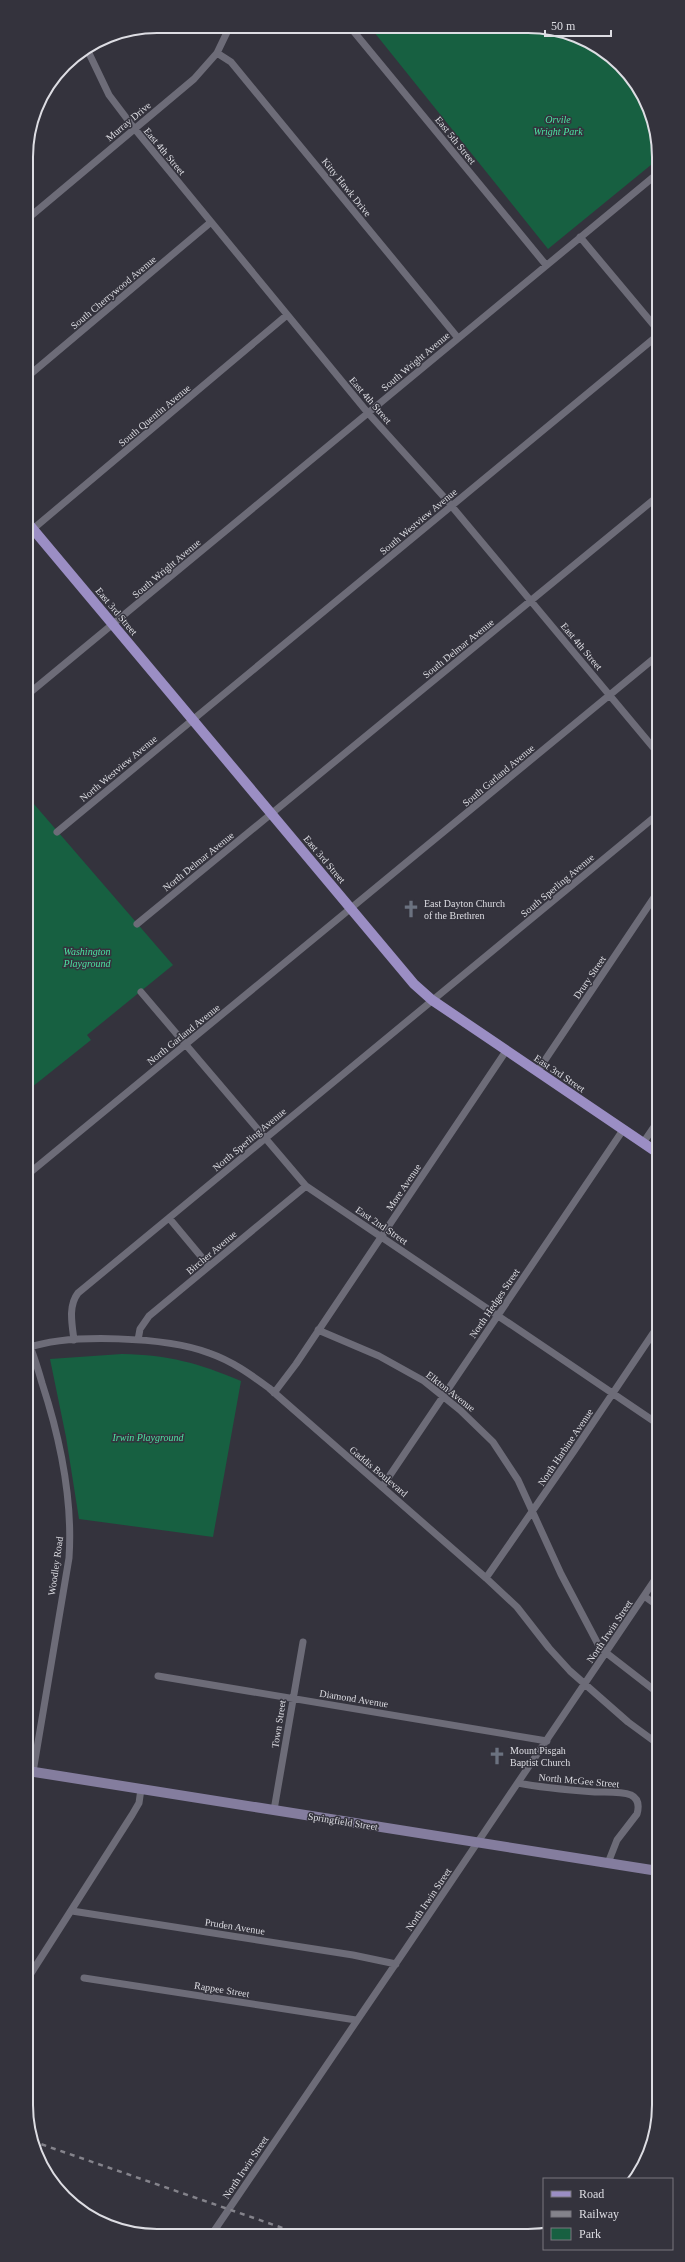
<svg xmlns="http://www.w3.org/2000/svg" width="685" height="2262" viewBox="0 0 685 2262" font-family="Georgia,serif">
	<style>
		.green { fill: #176041 }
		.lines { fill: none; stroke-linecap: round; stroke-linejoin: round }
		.minor { stroke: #6d6c78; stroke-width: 7 }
		.secondary { stroke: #847d9e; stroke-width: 10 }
		.primary { stroke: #9b8ec4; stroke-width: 10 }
		.rail { stroke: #84838b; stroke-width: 2.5; stroke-dasharray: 5 5; stroke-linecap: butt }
		.labels { text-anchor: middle; stroke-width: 3; stroke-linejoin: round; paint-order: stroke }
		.park-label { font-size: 10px; font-style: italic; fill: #4be3a2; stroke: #34333d }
		.street-label { font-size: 10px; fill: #dddde3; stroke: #34333d }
		.poi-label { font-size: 10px; fill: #dddde3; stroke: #34333d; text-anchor: start }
		.rim { fill: none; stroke: #dddde3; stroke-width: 2 }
	</style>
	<rect width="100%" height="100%" fill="#34333d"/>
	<path class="green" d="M370 27 554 29 593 43 621 64 645 99 657 132V160L548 249Z
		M27 796 173 965 87 1035 91 1040 27 1091Z
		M122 1354C169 1355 198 1363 241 1381L213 1537 79 1519 66 1437 50 1359Z"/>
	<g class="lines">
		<path class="minor" d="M350 27 546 265
			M87 49 109 95 134 128 368 413 444 497 657 752
			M217 53 231 62 458 338
			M26 220 194 79 217 53 230 26
			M580 237 657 329
			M27 377 211 222
			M27 534 287 315
			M27 695 657 174
			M57 832 657 336
			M137 924 657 497
			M141 992 306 1186 658 1424
			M537 1072 657 893
			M643 1143 658 1121
			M27 1175 657 656
			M169 1218 209 1266
			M318 1330 379 1356 424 1381 460 1410 493 1442 518 1480 561 1574 600 1648 658 1693
			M74 1340C72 1324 68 1306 78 1293L657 815
			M138 1340 140 1329 149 1316 306 1186
			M28 1342C34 1355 38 1369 42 1383 60 1438 73 1499 69 1558L33 1772
			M28 1348C69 1333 167 1337 209 1353 232 1361 250 1374 269 1388L486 1578 517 1607 549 1648 570 1671 628 1722 658 1744
			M274 1393 296 1364 506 1051
			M382 1487 623 1130
			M486 1578 574 1451 658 1326
			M644 1596 658 1606
			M158 1676 547 1741
			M518 1783C543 1788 569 1790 595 1792 606 1792 621 1791 631 1795 639 1799 639 1807 637 1814L617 1840 608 1863
			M274 1810 303 1642
			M72 1911 353 1955 396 1964
			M28 1978 132 1815 139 1803 141 1789
			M84 1978 356 2020
			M212 2234C362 2015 509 1795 658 1575"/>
		<path class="secondary" d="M28 1771 658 1871"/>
		<path class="primary" d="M27 522 414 984 432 1000 658 1153"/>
		<path class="rail" d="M32 2141 300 2234"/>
	</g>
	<defs>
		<g id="church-bare" transform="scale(1.38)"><path d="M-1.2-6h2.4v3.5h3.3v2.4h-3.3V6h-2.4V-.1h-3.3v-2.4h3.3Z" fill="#6b7280" stroke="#34333d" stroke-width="2.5" paint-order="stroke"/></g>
	</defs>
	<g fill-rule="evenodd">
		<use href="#church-bare" x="411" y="909"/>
		<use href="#church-bare" x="497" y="1756"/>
	</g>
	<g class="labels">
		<g class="park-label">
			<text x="558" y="123">Orvile<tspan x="558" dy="12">Wright Park</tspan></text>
			<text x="87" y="955">Washington<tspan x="87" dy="12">Playground</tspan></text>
			<text x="148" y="1441">Irwin Playground</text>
		</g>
		<g class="street-label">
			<text transform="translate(128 121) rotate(-40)" y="4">Murray Drive</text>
			<text transform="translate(456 140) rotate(51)" y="4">East 5th Street</text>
			<text transform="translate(165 151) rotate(50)" y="4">East 4th Street</text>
			<text transform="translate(347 187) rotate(51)" y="4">Kitty Hawk Drive</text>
			<text transform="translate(113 292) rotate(-40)" y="4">South Cherrywood Avenue</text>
			<text transform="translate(415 361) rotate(-40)" y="4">South Wright Avenue</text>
			<text transform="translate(371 400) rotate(49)" y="4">East 4th Street</text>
			<text transform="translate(154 415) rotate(-40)" y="4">South Quentin Avenue</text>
			<text transform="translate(418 521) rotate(-40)" y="4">South Westview Avenue</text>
			<text transform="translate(166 568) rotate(-40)" y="4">South Wright Avenue</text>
			<text transform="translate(117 611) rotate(50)" y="4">East 3rd Street</text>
			<text transform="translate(582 646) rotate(50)" y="4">East 4th Street</text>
			<text transform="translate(458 648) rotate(-39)" y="4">South Delmar Avenue</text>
			<text transform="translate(118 768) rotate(-40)" y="4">North Westview Avenue</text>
			<text transform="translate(498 775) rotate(-40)" y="4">South Garland Avenue</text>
			<text transform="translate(325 859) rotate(50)" y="4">East 3rd Street</text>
			<text transform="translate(198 861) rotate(-39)" y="4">North Delmar Avenue</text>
			<text transform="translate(557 885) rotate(-40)" y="4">South Sperling Avenue</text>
			<text transform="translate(589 977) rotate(-56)" y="4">Drury Street</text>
			<text transform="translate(183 1034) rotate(-39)" y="4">North Garland Avenue</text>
			<text transform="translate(560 1073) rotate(34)" y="4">East 3rd Street</text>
			<text transform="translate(249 1139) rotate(-40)" y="4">North Sperling Avenue</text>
			<text transform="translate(403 1187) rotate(-56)" y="4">More Avenue</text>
			<text transform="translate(382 1225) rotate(34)" y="4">East 2nd Street</text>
			<text transform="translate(211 1252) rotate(-40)" y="4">Bircher Avenue</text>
			<text transform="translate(494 1303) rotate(-56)" y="4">North Hedges Street</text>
			<text transform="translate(451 1391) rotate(38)" y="4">Elkton Avenue</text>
			<text transform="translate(565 1447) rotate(-56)" y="4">North Harbine Avenue</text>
			<text transform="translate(379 1471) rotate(40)" y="4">Gaddis Boulevard</text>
			<text transform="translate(55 1566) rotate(-82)" y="4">Woodley Road</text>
			<text transform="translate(609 1631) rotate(-56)" y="4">North Irwin Street</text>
			<text transform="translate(354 1698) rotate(9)" y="4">Diamond Avenue</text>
			<text transform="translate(278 1724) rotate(-81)" y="4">Town Street</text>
			<text transform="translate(579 1780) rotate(5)" y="4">North McGee Street</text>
			<text transform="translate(343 1821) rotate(9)" y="4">Springfield Street</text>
			<text transform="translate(428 1899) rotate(-56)" y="4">North Irwin Street</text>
			<text transform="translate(235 1926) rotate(9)" y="4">Pruden Avenue</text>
			<text transform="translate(222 1989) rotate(9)" y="4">Rappee Street</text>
			<text transform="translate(245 2167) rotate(-56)" y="4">North Irwin Street</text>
		</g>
		<g class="poi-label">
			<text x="424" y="907">East Dayton Church<tspan x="424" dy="12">of the Brethren</tspan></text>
			<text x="510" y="1754">Mount Pisgah<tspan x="510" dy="12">Baptist Church</tspan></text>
		</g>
	</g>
	<path d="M0 0H685V2262H0ZM157 33H528A124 124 0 0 1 652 157V2105A124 124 0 0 1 528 2229H157A124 124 0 0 1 33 2105V157A124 124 0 0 1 157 33Z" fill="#34333d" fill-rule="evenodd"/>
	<path class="rim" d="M157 33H528A124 124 0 0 1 652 157V2105A124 124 0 0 1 528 2229H157A124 124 0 0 1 33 2105V157A124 124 0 0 1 157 33Z"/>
	<rect x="543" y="2178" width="130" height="72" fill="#34333d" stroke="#78777f"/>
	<rect x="551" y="2191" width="20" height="6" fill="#9b8ec4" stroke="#78777f"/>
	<text x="579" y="2198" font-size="12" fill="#dddde3">Road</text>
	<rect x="551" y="2211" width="20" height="6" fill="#84838b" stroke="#78777f"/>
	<text x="579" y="2218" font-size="12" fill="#dddde3">Railway</text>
	<rect x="551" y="2228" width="20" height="12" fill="#176041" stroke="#78777f"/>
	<text x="579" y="2238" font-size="12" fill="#dddde3">Park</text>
	<path d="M545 30v6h66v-6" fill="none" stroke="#dddde3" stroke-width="2"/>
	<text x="551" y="30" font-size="12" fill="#dddde3" stroke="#34333d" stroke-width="3" paint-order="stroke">50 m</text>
</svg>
